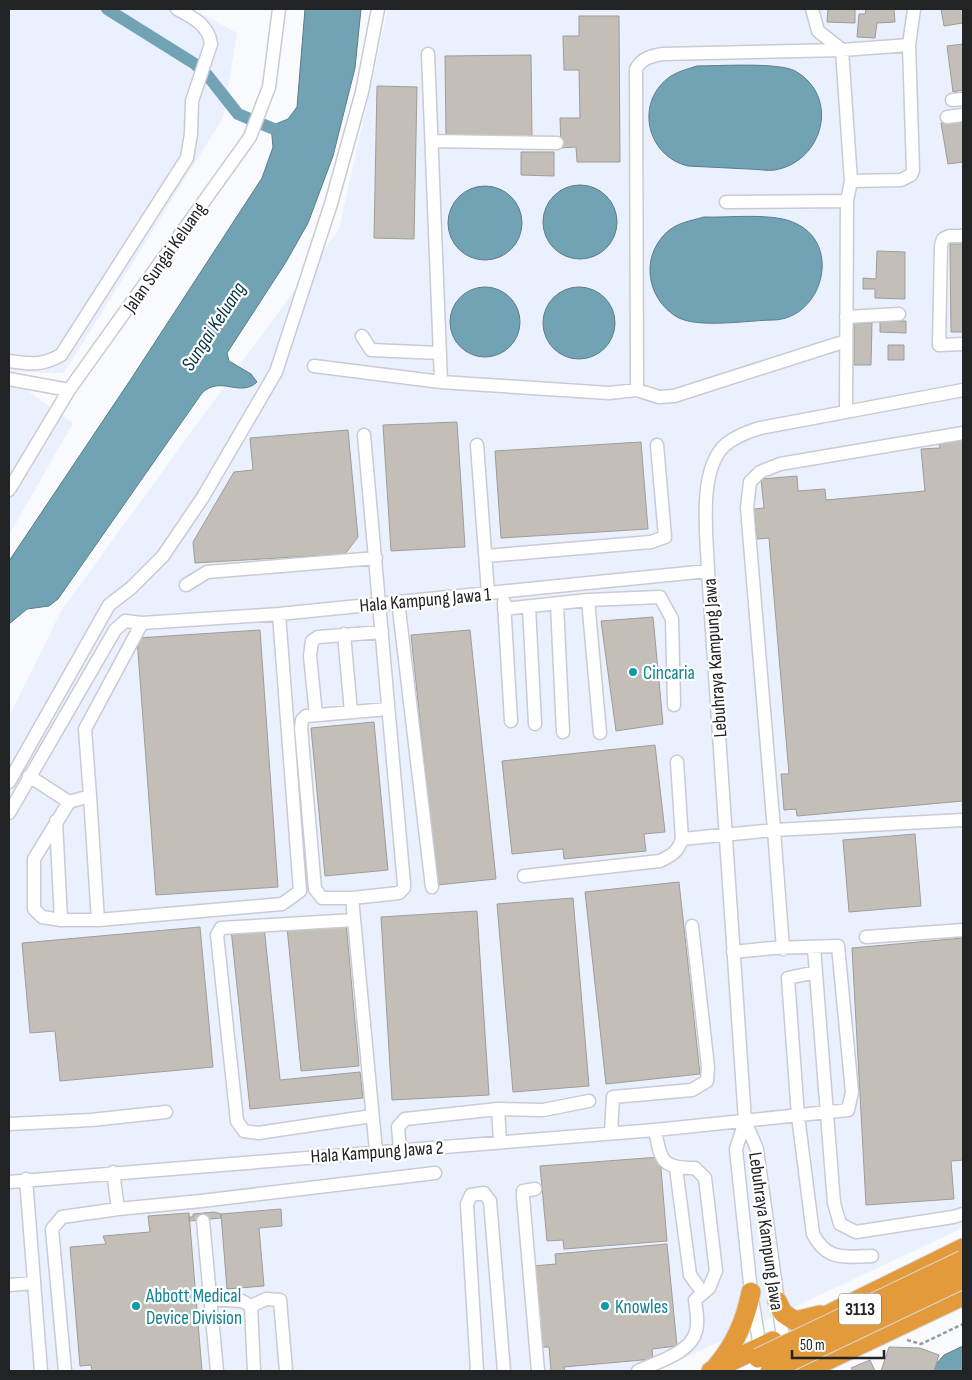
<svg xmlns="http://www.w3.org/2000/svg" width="972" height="1380" viewBox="0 0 972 1380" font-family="'Sofia Sans Condensed',sans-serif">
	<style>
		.built { fill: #eaf0fd }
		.water { fill: #72a3b4; stroke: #5a7d89 }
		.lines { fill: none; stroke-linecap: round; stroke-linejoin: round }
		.canal { stroke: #72a3b4; stroke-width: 12 }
		.building { fill: #c3beb8; stroke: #a09c97 }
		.minor-casing { stroke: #c8cbd1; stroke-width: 15 }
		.highway-casing { stroke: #d7d7d8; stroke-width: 21 }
		.path { stroke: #9a9b9e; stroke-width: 2.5; stroke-dasharray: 4 2.5; stroke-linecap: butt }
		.minor { stroke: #fff; stroke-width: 12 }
		.highway { stroke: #e39a3a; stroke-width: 19 }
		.highway-bridge-casing { stroke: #d7d7d8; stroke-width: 21; stroke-linecap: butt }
		.highway-bridge { stroke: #e39a3a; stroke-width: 19 }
		.culture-dot { fill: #0f9aa8; stroke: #fff; stroke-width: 2 }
		.labels { text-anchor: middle; stroke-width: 4.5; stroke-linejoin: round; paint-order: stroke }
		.shield { fill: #fff; stroke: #646566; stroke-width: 1 }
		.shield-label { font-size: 18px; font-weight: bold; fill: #222325 }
		.street-label { font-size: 19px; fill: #222325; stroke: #fff }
		.culture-label { font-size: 19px; fill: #0d838f; stroke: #fff; text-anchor: start }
		.water-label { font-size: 20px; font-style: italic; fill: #043441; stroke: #fff }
	</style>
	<rect width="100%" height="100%" fill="#f9fafe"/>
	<path class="built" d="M9 9H193L237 33 223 118 64 373 9 372Z
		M388 9H963V1228L657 1371H9V717L61 611 339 229Z
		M9 386 25 389 73 423 9 535Z"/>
	<path class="water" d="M305 9H361L355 68 333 156 308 223 286 262 227 353 229 361 251 374 257 382C240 398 221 375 202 393L58 599 49 606 27 609 9 624V561L131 379 262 178 273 147 271 126 288 119 297 107Z
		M697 66C717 66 779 62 795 71 840 96 824 161 775 170 767 171 757 169 748 169 728 168 708 167 688 166 646 156 634 101 671 76 679 71 688 69 697 66Z
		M543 222a37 37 0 1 1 74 0a37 37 0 1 1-74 0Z
		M448 223a37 37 0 1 1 74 0a37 37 0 1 1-74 0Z
		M704 217C729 218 775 212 797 224 842 246 822 318 774 320 750 320 698 329 677 317 647 299 640 258 666 233 676 223 690 221 704 217Z
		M450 322a35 35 0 1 1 70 0a35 35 0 1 1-70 0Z
		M543 323a36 36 0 1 1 72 0a36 36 0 1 1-72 0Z
		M963 1346V1371H930L944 1355Z"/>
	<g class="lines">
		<path class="canal" d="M107 9 195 64 208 76 238 114 286 134"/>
	</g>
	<path class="building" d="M828 9H855V23L827 22Z
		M866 9H894L895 22 877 23 875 38 857 37 859 14H865Z
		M941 9H963V23L944 26Z
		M579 16H619L620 162H577L576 147 561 148 560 118H580L579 70H564L563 36H579Z
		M963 44V90L953 92 947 46Z
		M531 55 532 136H446L445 56Z
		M377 86 417 87 414 239 374 238Z
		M963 120V162L948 164 941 123Z
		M521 152H554V176L521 175Z
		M950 244H963V332H951Z
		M877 251 905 252V299L875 298V289H863V278L876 279Z
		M880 321H906V333L880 332Z
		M854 323H872L871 365H854Z
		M888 345H904V360H888Z
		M457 422 465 547 391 551 383 425Z
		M348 430 358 537 345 554 195 563 193 542 234 472 253 470 250 438Z
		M963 439V801L797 816 796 809 784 810 781 774H789L769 538 757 539 754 509 764 508 761 479 797 476 798 491 825 489 826 500 925 491 921 449 940 448 939 441Z
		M641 442 648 529 501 538 495 451Z
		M653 617 663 724 616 731 601 621Z
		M260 630 278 887 156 895 137 638Z
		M470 630 496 879 437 885 411 635Z
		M374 722 388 870 325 876 311 728Z
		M655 745 665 832 644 834 646 851 564 859 563 849 512 854 502 761Z
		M915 834 921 906 849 912 843 840Z
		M679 882 700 1074 606 1084 585 892Z
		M573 898 589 1086 513 1092 497 904Z
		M477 911 489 1095 392 1100 381 917Z
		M346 922 359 1066 301 1071 287 927Z
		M264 926 280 1080 360 1072 363 1098 250 1109 231 929Z
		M200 927 213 1067 60 1081 55 1031 30 1033 22 943Z
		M963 938V1160L951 1161 954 1199 866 1205 852 948Z
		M660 1157 667 1241 564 1249 563 1240 547 1241 540 1166Z
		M281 1209 282 1226 259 1228 264 1286 227 1289 221 1214Z
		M214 1212 221 1214V1218L189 1221V1217H193V1214Z
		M189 1213 202 1371H92L91 1365 80 1366 70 1247 106 1244 103 1236 150 1232 148 1216Z
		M667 1244 677 1346 652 1349 653 1359 564 1367 565 1371H551L549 1347H541L533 1266 556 1264 555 1254Z
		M889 1347 920 1348 939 1355 934 1371H881Z
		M870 1360 875 1371H853L851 1368Z"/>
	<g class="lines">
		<g class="minor-casing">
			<path id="minor" d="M812 9 818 31 842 50 851 181 847 201 846 412
				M428 54 441 382
				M952 100 963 99
				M947 117 963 115
				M432 141 557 143
				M851 181 901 180 911 175 913 170 909 45 914 9
				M726 202 847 201
				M963 236H949L943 239 941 246 939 345 963 344
				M846 317 899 314
				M362 336 371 350 440 353
				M846 341 674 396 659 397 637 390 636 69C642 58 651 56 663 54L842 50 909 45
				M9 361C29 364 42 366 61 355L187 158 191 134 192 101 211 44C209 25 192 17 177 9
				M314 366 441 382 609 393 637 390
				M9 379 69 390
				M963 433 780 464 760 472 750 482 747 508 774 830 963 820
				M477 445 488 593
				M9 490 69 390 250 137 269 87 279 9
				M486 556 651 542 665 537 657 445
				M186 585 207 572 376 558
				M588 600 600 733
				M398 601 432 887
				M504 602 511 721
				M557 604 563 732
				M529 607 535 724
				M504 609 588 600 660 597 672 619 674 705
				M142 623 85 729 90 796 69 802 34 859V909L42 917 61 920H98L282 904 300 891 279 614
				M344 634 351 712
				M316 715 310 656 312 641 318 637 382 632
				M29 776 69 802
				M9 782 109 605 131 588 163 556 203 497 276 372 331 204 362 92 378 9
				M90 796 98 920
				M9 813 115 630 125 621 142 623 279 614 708 571
				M56 821 61 920
				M682 839 774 830 783 949
				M524 876 660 861C672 855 678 852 682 839L677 762
				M352 898 399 893 404 888V884L364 435
				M354 920 221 928 217 935 237 1121 244 1131 258 1133 372 1116
				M866 937 963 930
				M814 948 834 1203 840 1224 856 1232 953 1217 963 1214
				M816 972 788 978 798 1116 813 1234C827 1261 845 1257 872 1256
				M745 1121 736 1149 751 1292 761 1354
				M9 1124 91 1120 166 1112
				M611 1133 613 1097 692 1090 707 1081 708 1067 692 926
				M500 1141 498 1109 543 1110 589 1101
				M400 1149 398 1127 405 1119 498 1109
				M376 1151 352 898H322L315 889 301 728 302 720 306 716 388 709
				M676 1168 690 1275 703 1293
				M113 1172 118 1209
				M26 1179 41 1371
				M9 1182 655 1130 848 1110 852 1092 838 946 773 948 733 952
				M535 1189 523 1191V1197L538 1371
				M203 1221 217 1371
				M9 1285 34 1283
				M210 1299 242 1301 251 1306
				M251 1306 266 1299 280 1300 286 1371
				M251 1306 254 1371
				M785 1352 757 1149 745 1121 708 571C707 536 698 474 723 447 733 437 747 432 760 428L963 390
				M65 1371 52 1229 62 1217 118 1209 201 1201 435 1173
				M477 1371 467 1204 471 1195 484 1193 490 1201 504 1371
				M638 1371C657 1362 691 1353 696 1331 699 1321 696 1309 695 1300L709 1288 716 1271 705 1178 695 1168C661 1168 661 1161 655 1130"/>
		</g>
		<g class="highway-casing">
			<path id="highway" d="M777 1301 783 1313 795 1321 820 1315
				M807 1325 963 1248
				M716 1367C735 1344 745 1322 751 1292
				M711 1371 773 1341
				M805 1371 963 1296"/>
		</g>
		<path class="path" d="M907 1340 921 1344 963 1324"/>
		<use href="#minor" class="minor"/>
		<use href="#highway" class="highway"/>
		<g class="highway-bridge-casing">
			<path id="highway-bridge" d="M758 1358 963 1260
				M770 1371 963 1279"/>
		</g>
		<use href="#highway-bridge" class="highway-bridge"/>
	</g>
	<g class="culture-dot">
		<circle cx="633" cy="672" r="5"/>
		<circle cx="136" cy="1306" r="5"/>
		<circle cx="605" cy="1306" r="5"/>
	</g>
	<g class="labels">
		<rect class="shield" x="839" y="1293.5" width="42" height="31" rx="4"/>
		<g class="shield-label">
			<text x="860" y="1315">3113</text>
		</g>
		<g class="street-label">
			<text transform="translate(164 257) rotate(-55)" y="7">Jalan Sungai Keluang</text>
			<text transform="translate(425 599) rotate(-5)" y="7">Hala Kampung Jawa 1</text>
			<text transform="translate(714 658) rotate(-94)" y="7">Lebuhraya Kampung Jawa</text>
			<text transform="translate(377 1151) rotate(-4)" y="7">Hala Kampung Jawa 2</text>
			<text transform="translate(767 1231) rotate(82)" y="7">Lebuhraya Kampung Jawa</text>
		</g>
		<g class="culture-label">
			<text x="643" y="679">Cincaria</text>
			<text x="146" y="1302">Abbott Medical<tspan x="146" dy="22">Device Division</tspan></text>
			<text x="615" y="1313">Knowles</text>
		</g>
		<g class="water-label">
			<text transform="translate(213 326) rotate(-57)" y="7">Sungai Keluang</text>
		</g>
	</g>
	<rect width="972" height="1380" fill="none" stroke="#222325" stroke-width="20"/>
	<path d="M792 1350v8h92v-8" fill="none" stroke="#222325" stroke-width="2.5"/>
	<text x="800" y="1350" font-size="15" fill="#222325" stroke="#ffffff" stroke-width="4" paint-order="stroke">50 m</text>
</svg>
